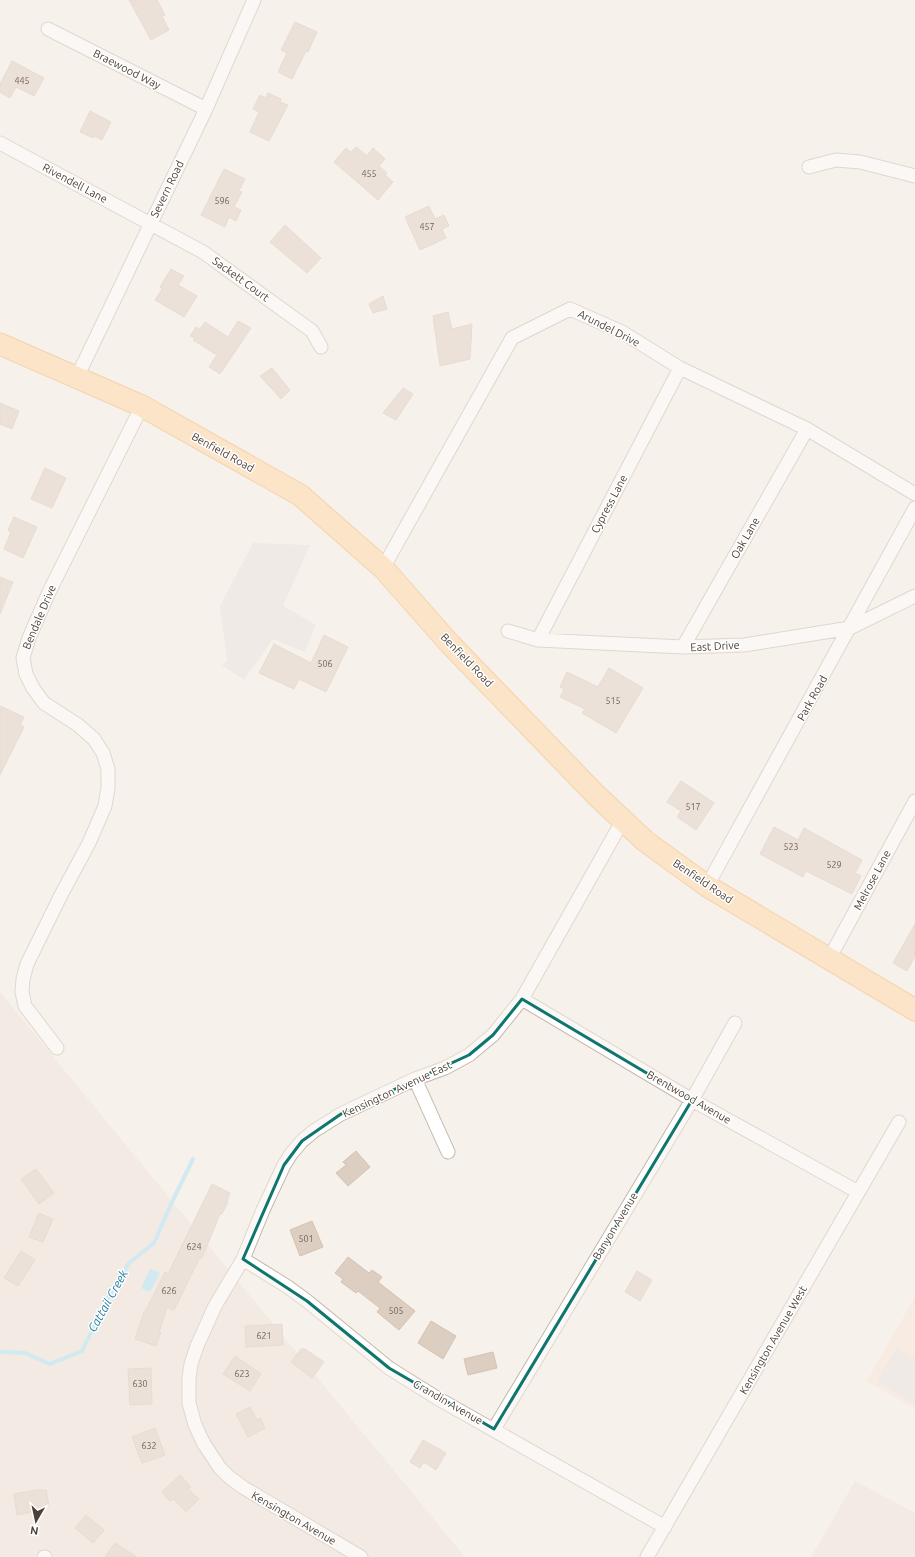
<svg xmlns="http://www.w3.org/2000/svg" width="915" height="1557" viewBox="0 0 915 1557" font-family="Ubuntu,sans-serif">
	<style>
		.residential { fill: #ebe3d9 }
		.commercial { fill: #f9e5d6 }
		.parking { fill: #e5e2e0 }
		.water { fill: #a3e1f7 }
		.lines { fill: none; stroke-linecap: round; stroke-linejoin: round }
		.stream { stroke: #a3e1f7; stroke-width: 4 }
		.building { fill: #ddcec2; stroke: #d5c2b2 }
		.minor-casing { stroke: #c3b8ac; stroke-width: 15 }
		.primary-casing { stroke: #efaf61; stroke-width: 23 }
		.minor { stroke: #fff; stroke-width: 13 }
		.primary { stroke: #ffd49c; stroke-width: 21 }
		.marked { fill: none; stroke: #0f766e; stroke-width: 3; stroke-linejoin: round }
		.labels { text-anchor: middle; stroke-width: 3; stroke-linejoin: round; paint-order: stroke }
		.number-label { font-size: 9px; fill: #70645a }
		.street-label { font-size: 11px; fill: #4c4138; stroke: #fff }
		.water-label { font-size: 12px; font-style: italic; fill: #217da0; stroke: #fff }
	</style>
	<rect width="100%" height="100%" fill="#f7f1eb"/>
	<path class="residential" d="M0 992 465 1557H0Z
		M855 1481 915 1513V1557H811Z"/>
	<path class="commercial" d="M915 1297V1409L867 1381Z"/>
	<path class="parking" d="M253 543 310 545 283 606 316 625 305 652 273 639 244 680 222 665 227 661 220 606Z
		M896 1348 915 1359V1405L877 1382Z"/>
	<path class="water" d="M150 1269 160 1273 150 1292 141 1288Z"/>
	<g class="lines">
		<path class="stream" d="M0 1352 25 1353 50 1364 82 1351 104 1305 129 1263 154 1243 172 1202 193 1159"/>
	</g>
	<path class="building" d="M129 0H157L165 15 162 16 169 30 151 40Z
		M295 22 317 32 308 52 306 51 292 79 278 72 287 53 281 50Z
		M12 61 44 78 34 96 16 87 10 98 0 92V84Z
		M268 93 281 99 280 102 288 105 269 141 250 132 259 112 253 109 260 95 266 98Z
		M90 111 111 122 102 140 94 136 93 138 80 132Z
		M356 147 367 156 373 148 385 159 379 166 387 173 385 175 393 182 378 200 334 162 346 148 351 152Z
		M224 169 245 179 239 191 242 192 234 207 241 210 236 221 229 217 225 227 201 215Z
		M429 206 435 219 444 215 449 226 442 229 446 238 420 250 405 217Z
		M285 225 321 258 307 273 270 242Z
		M171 269 184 276 178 285 197 296 184 317 155 300 162 289 160 287Z
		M383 296 387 309 373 313 369 304Z
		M448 312 452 329 472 324 470 359 440 366 433 316Z
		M238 321 251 328 220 374 209 367 217 355 193 340 195 338 190 336 196 327 200 329 205 322 228 337Z
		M272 368 290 390 281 399 260 376Z
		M403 388 413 394 396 420 383 413Z
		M0 403 19 411 12 429 0 424Z
		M45 468 66 478 52 508 31 499Z
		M14 517 37 527 23 558 4 549 11 532 8 530Z
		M0 577 13 582 0 614Z
		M324 635 348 647 326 692 299 679 294 689 259 673 274 644 311 663Z
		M609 668 643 688 616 733 582 713 585 709 560 697 564 689 560 687 567 672 598 687Z
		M0 706 24 717 20 725 24 727 0 775Z
		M681 781 714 803 696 830 677 817 681 811 667 802Z
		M774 827 798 840 804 828 862 860 855 873 861 876 852 894 806 871 803 877 760 854Z
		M915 924V956L907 971 893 963Z
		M356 1151 370 1167 348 1186 336 1173 346 1165 343 1162Z
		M36 1169 54 1193 39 1204 21 1179Z
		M212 1184 230 1193 227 1201 228 1202 222 1214H220L202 1258 200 1257 174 1310 167 1307 159 1332H161L156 1346 135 1339 144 1312H145L165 1272 168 1274Z
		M39 1213 53 1219 43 1242 29 1237Z
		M312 1221 323 1247 300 1256 290 1230Z
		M21 1251 35 1260 18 1286 4 1278Z
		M348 1257 369 1273 372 1270 382 1277 378 1282 415 1311 399 1330 377 1312 380 1308 358 1291 356 1293 341 1282 343 1279 335 1273Z
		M637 1271 652 1280 640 1301 625 1292Z
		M431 1321 456 1336 443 1359 418 1343Z
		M282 1324 283 1345 246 1347 245 1326Z
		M301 1349H305L324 1362 312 1378 291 1362Z
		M493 1352 497 1368 468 1375 464 1359Z
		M235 1356 261 1374 250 1391 223 1374Z
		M151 1368 152 1404 130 1405 128 1369Z
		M250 1407 257 1420 260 1418 265 1428 248 1437 236 1414Z
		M155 1428 165 1455 142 1463 132 1437Z
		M423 1440 446 1453 436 1470 424 1462 420 1468 410 1462Z
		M180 1475 191 1487 188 1489 199 1499 186 1512 173 1499 170 1501 162 1492Z
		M38 1490H46L49 1506 41 1507V1510L17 1515 14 1494Z
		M86 1515 104 1530 93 1543 75 1528Z
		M115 1543 137 1557H105Z"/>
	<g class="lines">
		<g class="minor-casing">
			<path id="minor" d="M48 29 206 109
				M0 143 203 252 312 331 321 347
				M809 167 836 160 860 162 915 176
				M77 377 206 109 254 0
				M383 568 512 338 570 309 622 332 680 368 807 429 915 494
				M508 631 538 640 683 647 744 645 850 628 915 596
				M538 640 680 368
				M683 647 807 429
				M707 886 915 508
				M829 959 915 801
				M522 999 692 1100 858 1192
				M57 1048 25 1006 22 992 23 979 27 964 61 895 89 843 105 806 108 788V769L103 753 94 739 78 725 44 703 33 688 26 674 23 658 29 638 49 592 142 406
				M415 1079 448 1152
				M243 1259 288 1287 307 1301 389 1368 437 1398 665 1527
				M494 1429 692 1100 735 1023
				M44 1557H45
				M361 1557 244 1488 229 1477 220 1468 204 1444 195 1425 189 1403V1378L191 1364 197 1346 215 1306 243 1259 263 1210 284 1165 291 1154 302 1141 314 1131 341 1114 415 1079 445 1068 469 1055 493 1035 522 999 623 820
				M647 1557 899 1122"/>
		</g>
		<g class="primary-casing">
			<path id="primary" d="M0 344 142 406 300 495 383 568 450 644 596 795 645 841 707 886 915 1010"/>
		</g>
		<use href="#minor" class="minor"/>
		<use href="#primary" class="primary"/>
	</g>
	<path d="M0 0H915V1557H0ZM522 999 692 1100 494 1429 389 1368 307 1301 243 1259 284 1165 302 1141 341 1114 469 1055 493 1035Z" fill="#f7f1eb" fill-opacity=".55" fill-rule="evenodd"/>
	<path class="marked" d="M522 999 692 1100 494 1429 389 1368 307 1301 243 1259 284 1165 302 1141 341 1114 469 1055 493 1035Z"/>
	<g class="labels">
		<g class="number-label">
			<text x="22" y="84">445</text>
			<text x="369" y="177">455</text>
			<text x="222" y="204">596</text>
			<text x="427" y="230">457</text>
			<text x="325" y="667">506</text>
			<text x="613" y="704">515</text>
			<text x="693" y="810">517</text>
			<text x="791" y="850">523</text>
			<text x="834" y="868">529</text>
			<text x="306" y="1242">501</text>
			<text x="194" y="1250">624</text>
			<text x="169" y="1294">626</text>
			<text x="396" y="1314">505</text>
			<text x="264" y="1339">621</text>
			<text x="242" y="1377">623</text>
			<text x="140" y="1387">630</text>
			<text x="149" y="1449">632</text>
		</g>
		<g class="street-label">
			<text transform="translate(127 69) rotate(27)" y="4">Braewood Way</text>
			<text transform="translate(75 183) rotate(28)" y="4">Rivendell Lane</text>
			<text transform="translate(167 189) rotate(-64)" y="4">Severn Road</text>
			<text transform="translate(241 279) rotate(36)" y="4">Sackett Court</text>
			<text transform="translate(609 328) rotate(27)" y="4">Arundel Drive</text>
			<text transform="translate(223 452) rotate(29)" y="4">Benfield Road</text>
			<text transform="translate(609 504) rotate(-62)" y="4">Cypress Lane</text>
			<text transform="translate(745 538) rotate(-60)" y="4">Oak Lane</text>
			<text transform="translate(39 617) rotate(-67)" y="4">Bendale Drive</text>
			<text transform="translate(715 646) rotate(-3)" y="4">East Drive</text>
			<text transform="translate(467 660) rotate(46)" y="4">Benfield Road</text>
			<text transform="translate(812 698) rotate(-61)" y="4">Park Road</text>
			<text transform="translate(872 880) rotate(-62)" y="4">Melrose Lane</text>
			<text transform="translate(703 881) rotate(34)" y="4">Benfield Road</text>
			<text transform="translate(397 1089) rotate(-25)" y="4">Kensington Avenue East</text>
			<text transform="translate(689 1097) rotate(30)" y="4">Brentwood Avenue</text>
			<text transform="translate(615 1226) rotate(-59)" y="4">Banyon Avenue</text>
			<text transform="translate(773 1340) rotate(-60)" y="4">Kensington Avenue West</text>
			<text transform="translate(448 1402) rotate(30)" y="4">Grandin Avenue</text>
			<text transform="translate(294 1518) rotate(30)" y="4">Kensington Avenue</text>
		</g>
		<g class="water-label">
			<text transform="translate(108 1301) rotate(-61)" y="4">Cattail Creek</text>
		</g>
	</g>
	<g transform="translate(36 1521) rotate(189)" stroke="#ffffff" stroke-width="3" paint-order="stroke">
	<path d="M0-3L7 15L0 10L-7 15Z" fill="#4c4138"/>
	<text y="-6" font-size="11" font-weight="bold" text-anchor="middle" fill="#4c4138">N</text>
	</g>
</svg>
